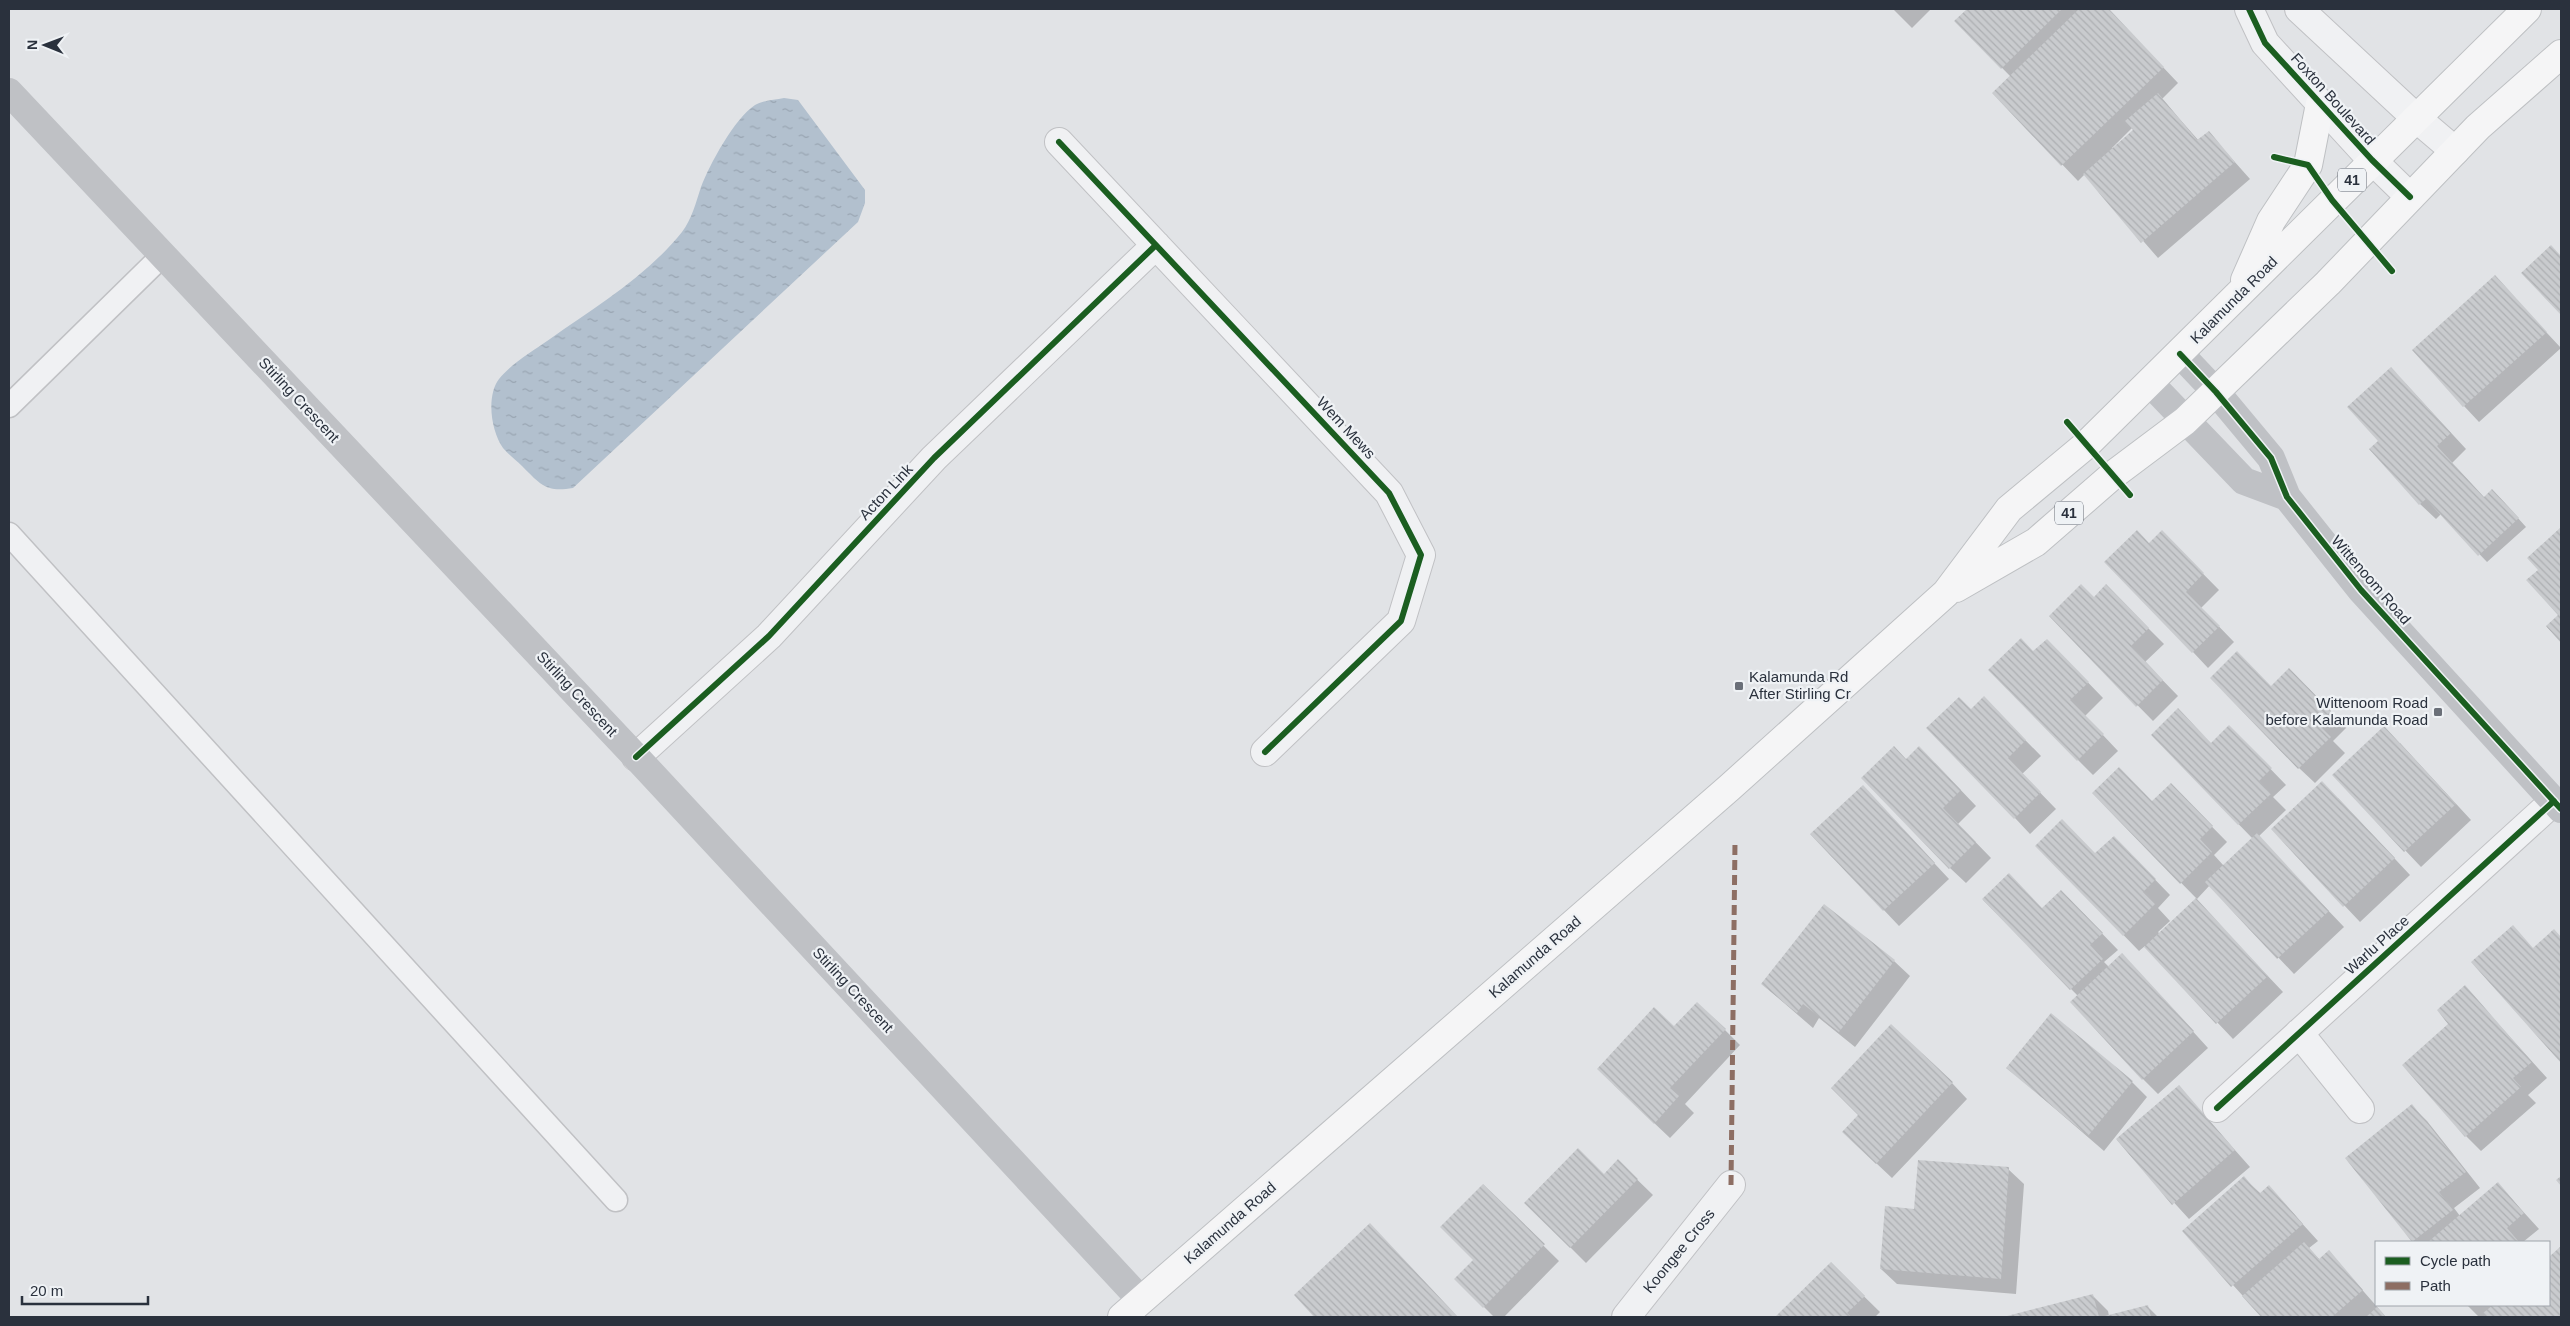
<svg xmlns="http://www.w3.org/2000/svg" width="2570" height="1326" viewBox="0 0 2570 1326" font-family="Helvetica,sans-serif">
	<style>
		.water { fill: url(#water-ripples) }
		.shadow { fill: #0003; fill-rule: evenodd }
		.building { fill: url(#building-back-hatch) }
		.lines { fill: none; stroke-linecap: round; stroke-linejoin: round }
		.lane-casing { stroke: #c0c1c4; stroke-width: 25 }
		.street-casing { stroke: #c0c1c4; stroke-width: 30 }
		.primary-casing { stroke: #bec0c3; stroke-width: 30 }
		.lane { stroke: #f0f1f3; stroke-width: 22 }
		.street { stroke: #f0f1f3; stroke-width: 28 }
		.secondary { stroke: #bfc1c5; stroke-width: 28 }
		.primary { stroke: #f5f5f6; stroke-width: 28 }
		.quiet { stroke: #8d6e63; stroke-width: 5; stroke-dasharray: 10 5; stroke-linecap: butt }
		.cycleway-casing { stroke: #eff2f5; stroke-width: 9 }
		.cycleway { stroke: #1b5e20; stroke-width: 6 }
		.poi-dot { fill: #6a6f78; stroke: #eff2f5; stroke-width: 2 }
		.labels { text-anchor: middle; stroke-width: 4.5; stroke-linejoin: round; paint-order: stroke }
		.shield { fill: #eff2f5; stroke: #656b74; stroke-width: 1 }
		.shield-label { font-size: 14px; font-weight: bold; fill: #2a313d }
		.street-label { font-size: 15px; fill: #2a313d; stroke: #eff2f5 }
		.poi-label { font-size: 15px; fill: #2a313d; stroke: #eff2f5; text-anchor: start }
	</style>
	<defs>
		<pattern id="water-ripples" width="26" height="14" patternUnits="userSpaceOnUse" patternTransform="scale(1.25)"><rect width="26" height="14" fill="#b2c0ce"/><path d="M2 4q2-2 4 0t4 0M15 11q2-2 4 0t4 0" fill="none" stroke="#99a5b2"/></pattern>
		<pattern id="building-back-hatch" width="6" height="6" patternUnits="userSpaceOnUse" patternTransform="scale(1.25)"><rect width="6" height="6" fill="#c9cbce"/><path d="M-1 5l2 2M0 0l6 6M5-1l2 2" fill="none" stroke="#adafb2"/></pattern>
	</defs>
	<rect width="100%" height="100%" fill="#e1e3e6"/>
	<path class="water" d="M784 98 798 100 865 190V203L858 222 573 488C546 493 540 484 522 466 516 460 509 455 503 448 491 431 486 396 499 379 512 363 533 351 550 339 595 307 647 276 682 232 692 219 696 202 701 187 710 164 734 119 755 105 763 100 775 100 784 98Z"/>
	<path class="shadow" d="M1893 9H1931L1912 28Z
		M1969 9H2108L2178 83 2162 99 2199 141 2209 133 2250 179 2158 258 2085 174 2078 181 1994 93 2011 77 1956 21ZM2132 128 2135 130 2113 149 2112 148Z
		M2551 247 2561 258V314L2523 274Z
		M2495 277 2561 348 2479 422 2464 406Z
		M2406 384 2466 449 2452 463 2485 499 2500 498 2526 527 2487 562 2441 514 2436 519 2420 504 2380 441Z
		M2560 530 2561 531V641L2547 627 2560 615 2540 570Z
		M2162 532 2219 590 2201 608 2234 642 2208 668 2193 652 2150 545Z
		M2106 586 2164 644 2145 662 2178 696 2153 721 2050 616 2094 599Z
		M2047 640 2103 698 2085 716 2118 751 2093 775 2078 760 2034 652Z
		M2305 685 2346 728 2333 741 2345 753 2315 783 2299 768 2271 688Z
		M1984 698 2041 756 2022 774 2056 809 2030 834 2015 818 1971 711Z
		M2229 726 2286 785 2273 797 2286 810 2258 837 2344 927 2294 974 2210 885 2197 899 2093 793 2152 802 2171 785 2227 842 2214 855 2224 866 2253 839 2152 735 2211 744Z
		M2400 743 2471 820 2421 867 2334 775Z
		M1907 760 1935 763 1976 806 1958 824 1991 858 1966 883 1950 868Z
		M2338 798 2410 875 2360 922 2273 830Z
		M1878 803 1949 879 1899 926 1812 834Z
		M2114 837 2170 895 2158 908 2170 921 2158 932 2160 934 2211 916 2283 992 2233 1039 2145 946 2139 951 2037 846 2096 855Z
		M2061 891 2118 950 2104 962 2109 967 2137 970 2208 1048 2158 1094 2143 1079 2078 996 1983 900 2043 909Z
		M1825 906 1894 961 1910 976 1855 1047 1819 1018 1813 1028 1762 984Z
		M2554 931 2561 938V1061L2473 962 2534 949Z
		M2465 987 2547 1078 2528 1095 2536 1103 2481 1151 2466 1136 2450 1024Z
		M1674 1028 1725 1030 1740 1045 1685 1104 1694 1113 1670 1138 1614 1085Z
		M2008 1068 2132 1082 2147 1097 2104 1151Z
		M1952 1083 1967 1099 1892 1178 1859 1147Z
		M2179 1087 2250 1167 2189 1219 2117 1140Z
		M2412 1106 2427 1121 2480 1188 2454 1208 2460 1216 2498 1184 2539 1229 2523 1242H2414L2347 1158Z
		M1618 1161 1653 1195 1586 1263 1526 1203 1604 1176Z
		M2008 1169 2024 1184 2016 1294 1897 1284 1881 1269 1915 1210Z
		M2244 1178 2261 1194 2269 1187 2318 1241 2309 1248 2320 1260 2329 1252 2386 1317H2262L2184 1231Z
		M1483 1186 1559 1261 1504 1317H1494L1456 1279 1475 1260Z
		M1386 1241 1457 1317H1316L1296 1295Z
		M2561 1248V1317H2479L2467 1305H2549V1259Z
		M1831 1264 1880 1312 1875 1317H1777Z
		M2092 1295 2108 1311 2109 1316 2147 1306 2158 1317H2009Z"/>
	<path class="building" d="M1967 9H2062L2001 69 1954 21Z
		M2079 9H2109L2164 67 2061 166 1992 93Z
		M2158 93 2197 140 2209 131 2235 162 2141 243 2083 174 2133 130 2125 121Z
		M2551 245 2561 256V315L2521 273Z
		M2495 275 2547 332 2463 407 2412 350Z
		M2391 367 2451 433 2437 446 2484 497 2492 489 2519 518 2478 556 2426 499 2419 505 2369 449 2378 441 2347 407Z
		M2560 528 2561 529V643L2546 626 2558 615 2526 580 2538 570 2527 558Z
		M2137 530 2149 543 2162 530 2204 573 2186 592 2220 626 2192 653 2104 562Z
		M2081 584 2094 597 2106 584 2149 628 2131 646 2163 680 2136 707 2049 616Z
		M2021 638 2033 651 2047 639 2089 682 2070 700 2104 734 2077 761 1988 670Z
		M2237 651 2271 686 2289 668 2331 711 2318 724 2331 737 2298 769 2210 678Z
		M1984 696 2026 740 2008 758 2041 792 2014 819 1926 728 1959 697 1971 709Z
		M2178 708 2211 743 2229 725 2272 768 2259 781 2271 794 2238 825 2151 735Z
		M2384 726 2456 804 2404 852 2332 775Z
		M1894 746 1906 759 1919 746 1961 790 1943 808 1976 842 1949 869 1861 778Z
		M2119 767 2152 801 2171 783 2213 826 2200 839 2212 852 2180 884 2092 793Z
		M2322 781 2395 858 2343 907 2271 829Z
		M1863 785 1935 863 1883 911 1810 834Z
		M2062 819 2095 853 2114 836 2156 879 2143 892 2155 904 2123 936 2035 846Z
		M2257 833 2329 911 2277 959 2205 882Z
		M2009 873 2042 908 2061 890 2103 933 2090 945 2103 959 2070 990 1982 899Z
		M2196 898 2268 976 2216 1024 2144 947Z
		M1824 904 1895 960 1839 1032 1803 1004 1797 1013 1761 984Z
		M2513 925 2533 948 2554 929 2561 937V1063L2471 962Z
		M2122 953 2194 1031 2142 1080 2070 1002Z
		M2465 985 2532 1062 2513 1078 2521 1087 2465 1137 2402 1065 2448 1024 2437 1010Z
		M1697 1002 1726 1029 1670 1088 1679 1096 1654 1124 1597 1069 1654 1007 1674 1026Z
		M2051 1013 2133 1081 2088 1136 2006 1068Z
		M1891 1024 1953 1082 1876 1164 1842 1132 1858 1115 1831 1088Z
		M2179 1085 2235 1150 2172 1205 2116 1139Z
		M2412 1104 2466 1172 2439 1192 2453 1210 2412 1242 2345 1158Z
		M1578 1148 1604 1174 1618 1159 1638 1179 1570 1248 1524 1203Z
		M1918 1160 2009 1167 2001 1279 1880 1269 1885 1206 1914 1209Z
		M2244 1176 2259 1194 2269 1185 2303 1224 2231 1287 2182 1231Z
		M2561 1176V1186L2556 1180Z
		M2498 1182 2524 1213 2507 1228 2519 1242H2428Z
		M1483 1184 1545 1244 1483 1308 1454 1279 1473 1260 1440 1227Z
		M1370 1223 1458 1317H1314L1294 1295Z
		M2304 1242 2319 1259 2329 1250 2363 1290 2332 1317H2261L2242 1296Z
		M2561 1246V1317H2486L2483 1313 2493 1305H2549V1257Z
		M1831 1262 1865 1296 1847 1313 1851 1317H1775Z
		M2093 1294 2099 1317H2008L2007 1316Z
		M2148 1305 2151 1317H2101Z
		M2377 1307 2386 1317H2366Z"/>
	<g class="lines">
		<g class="lane-casing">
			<path id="lane" d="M9 406 163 255
				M9 534 616 1200"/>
		</g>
		<g class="street-casing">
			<path id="street" d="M2249 9 2265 43 2372 160 2410 197
				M2299 9 2415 117 2455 151
				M1059 142 1389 493 1421 555 1401 621 1265 752
				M636 757 769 636 934 458 1156 245
				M2299 1033 2360 1109
				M2217 1108 2554 801
				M1626 1317 1731 1185"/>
		</g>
		<g class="primary-casing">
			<path id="primary" d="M2245 280 2271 221 2308 165 2320 104
				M1956 588 2036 542 2113 475 2185 421 2328 283 2478 127 2561 54
				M1122 1317 1729 788 1946 593 2009 509 2086 445 2527 9"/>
		</g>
		<use href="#lane" class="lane"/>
		<use href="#street" class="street"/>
		<path class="secondary" d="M9 92 636 757 1141 1300
			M2180 354 2216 392 2271 458 2287 497 2361 590 2561 809
			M2149 382 2244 481 2287 497"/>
		<use href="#primary" class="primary"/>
		<path class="quiet" d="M1731 1185 1735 842"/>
		<g class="cycleway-casing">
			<path id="cycleway" d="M2249 9 2265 43 2372 160 2410 197
				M1059 142 1389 493 1421 555 1401 621 1265 752
				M2274 157 2308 165 2332 200 2392 271
				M2180 354 2216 392 2271 458 2287 497 2361 590 2561 809
				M2067 422 2130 495
				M636 757 769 636 934 458 1156 245
				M2217 1108 2554 801"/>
		</g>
		<use href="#cycleway" class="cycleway"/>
	</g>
	<g class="poi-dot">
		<rect x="1734" y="681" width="10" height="10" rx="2.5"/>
		<rect x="2433" y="707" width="10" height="10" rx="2.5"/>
	</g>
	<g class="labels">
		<g class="shield">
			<rect x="2338" y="168.5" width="28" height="23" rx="4"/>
			<rect x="2055" y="501.5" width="28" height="23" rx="4"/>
		</g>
		<g class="shield-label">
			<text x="2352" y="185">41</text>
			<text x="2069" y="518">41</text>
		</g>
		<g class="street-label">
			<text transform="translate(2333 99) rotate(48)" y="5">Foxton Boulevard</text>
			<text transform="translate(2234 300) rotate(-45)" y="5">Kalamunda Road</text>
			<text transform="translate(299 400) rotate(47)" y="5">Stirling Crescent</text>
			<text transform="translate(1346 428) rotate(47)" y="5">Wem Mews</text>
			<text transform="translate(886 492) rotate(-47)" y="5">Acton Link</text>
			<text transform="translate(2371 580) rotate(49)" y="5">Wittenoom Road</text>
			<text transform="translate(577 694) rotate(47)" y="5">Stirling Crescent</text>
			<text transform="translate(2377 945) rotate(-42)" y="5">Warlu Place</text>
			<text transform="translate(1535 957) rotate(-41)" y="5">Kalamunda Road</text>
			<text transform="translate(853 990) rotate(47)" y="5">Stirling Crescent</text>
			<text transform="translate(1230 1223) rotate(-41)" y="5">Kalamunda Road</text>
			<text transform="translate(1679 1251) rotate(-51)" y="5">Koongee Cross</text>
		</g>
		<g class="poi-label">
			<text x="1749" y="682">Kalamunda Rd<tspan x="1749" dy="17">After Stirling Cr</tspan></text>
			<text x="2428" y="708" text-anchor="end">Wittenoom Road<tspan x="2428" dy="17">before Kalamunda Road</tspan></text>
		</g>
	</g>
	<rect width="2570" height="1326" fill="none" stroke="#2a313d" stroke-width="20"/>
	<rect x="2375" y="1241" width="175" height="65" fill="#eff2f5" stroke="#a0a5ab"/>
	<rect x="2385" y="1257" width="25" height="8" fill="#1b5e20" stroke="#a0a5ab"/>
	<text x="2420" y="1266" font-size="15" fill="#2a313d">Cycle path</text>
	<rect x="2385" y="1282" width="25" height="8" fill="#8d6e63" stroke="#a0a5ab"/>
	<text x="2420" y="1291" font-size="15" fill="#2a313d">Path</text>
	<g transform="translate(45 45) rotate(271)" stroke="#eff2f5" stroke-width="4" paint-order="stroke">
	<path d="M0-4L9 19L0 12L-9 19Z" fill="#2a313d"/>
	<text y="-8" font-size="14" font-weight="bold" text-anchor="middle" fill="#2a313d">N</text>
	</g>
	<path d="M22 1296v8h126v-8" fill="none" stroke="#2a313d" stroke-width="2.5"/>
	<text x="30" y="1296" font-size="15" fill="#2a313d" stroke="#eff2f5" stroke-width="4" paint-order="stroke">20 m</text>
</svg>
